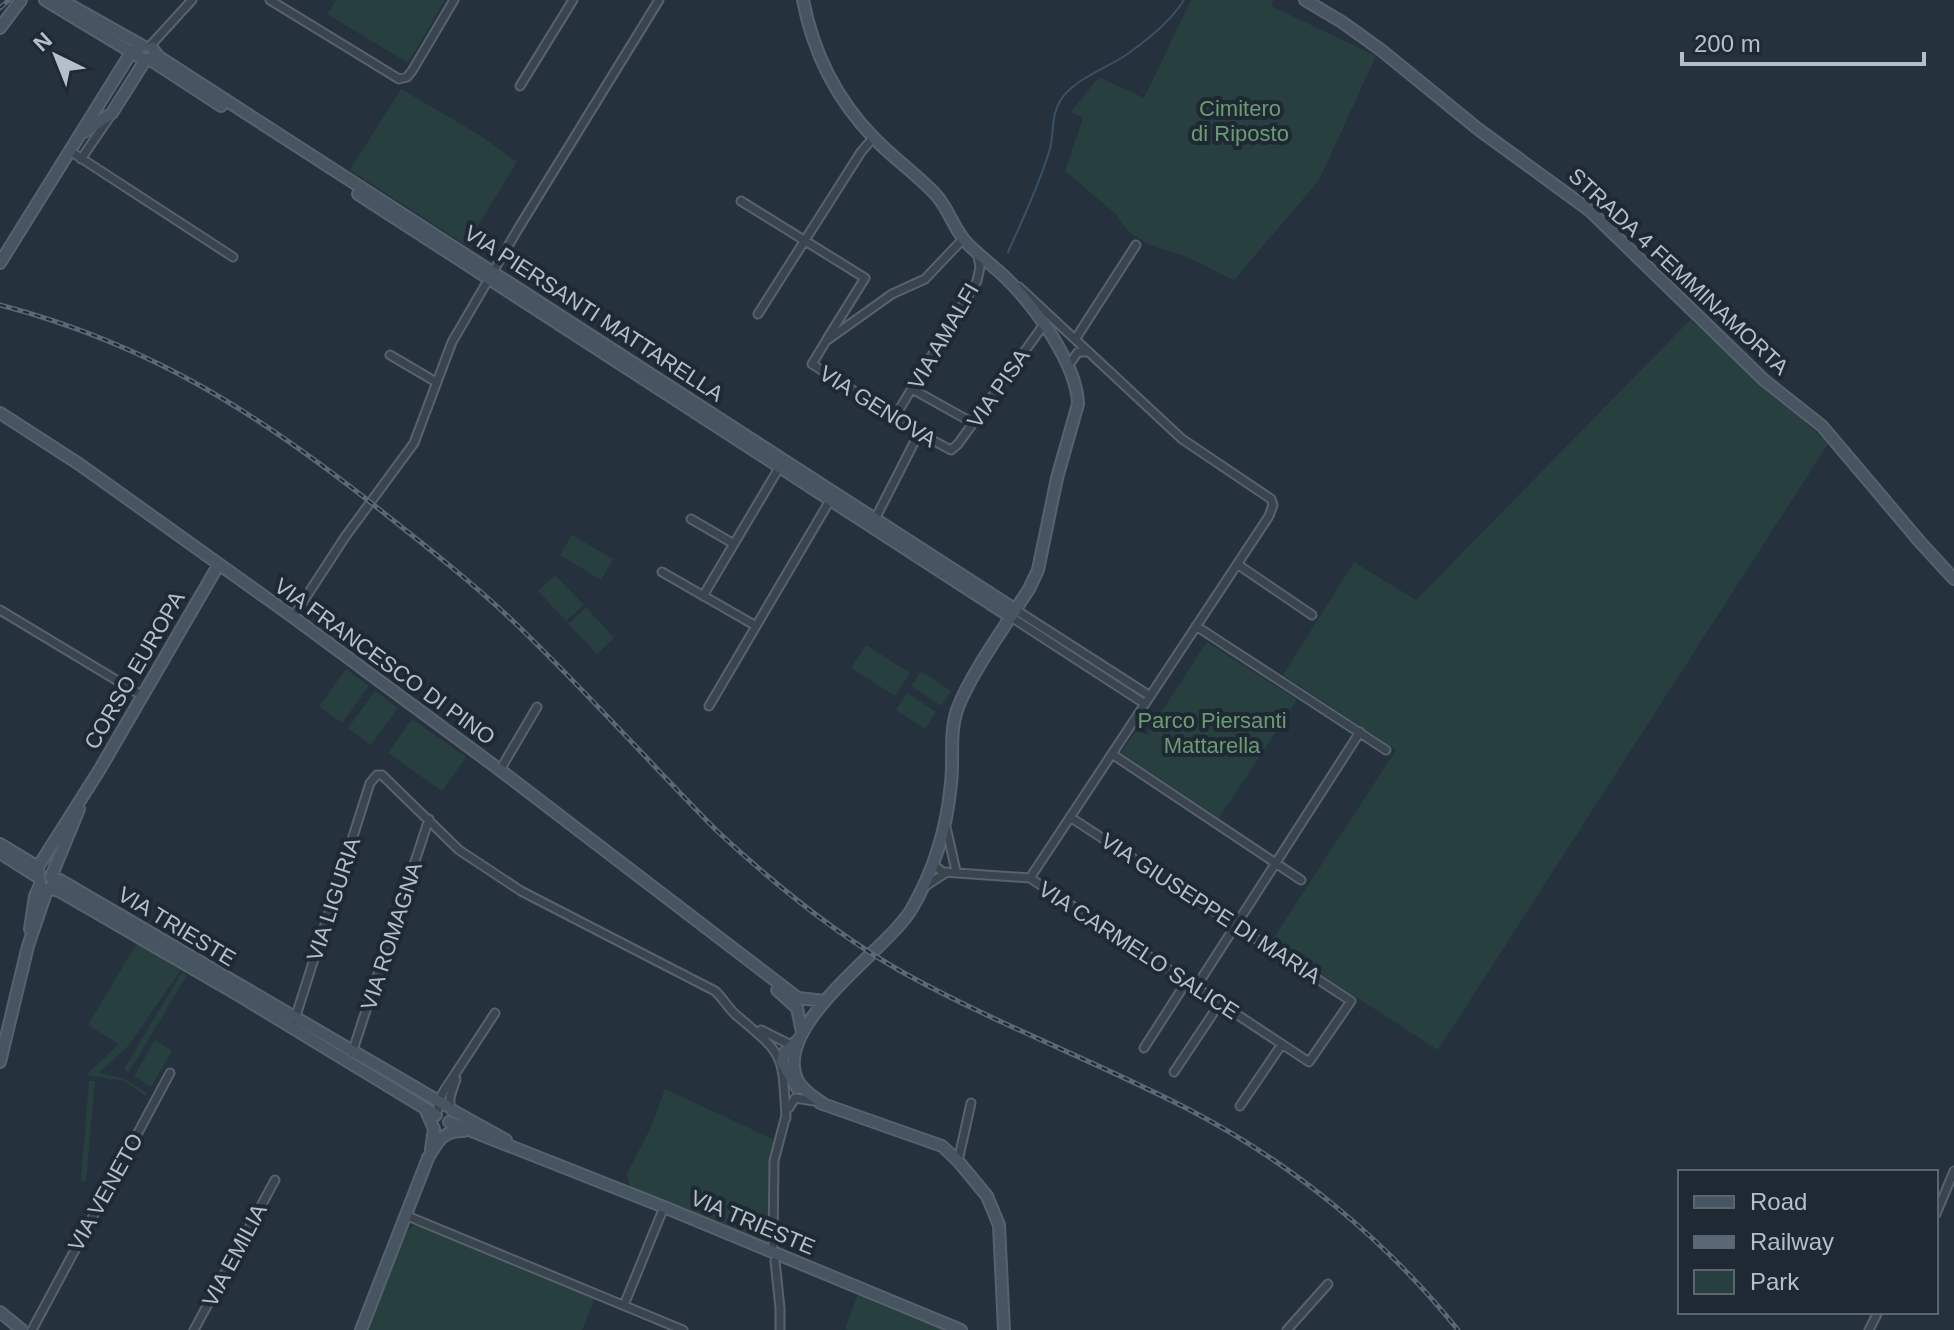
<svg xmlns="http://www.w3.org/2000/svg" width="1954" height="1330" viewBox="0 0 1954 1330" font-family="Arial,sans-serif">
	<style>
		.green { fill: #273f3f }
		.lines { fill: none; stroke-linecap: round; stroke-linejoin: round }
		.stream { stroke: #395065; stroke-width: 2 }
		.street-casing { stroke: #57626c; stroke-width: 11 }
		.secondary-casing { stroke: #57626c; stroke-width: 14 }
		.street { stroke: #39444e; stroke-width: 7 }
		.secondary { stroke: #475461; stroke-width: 10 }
		.rail-casing { stroke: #5b6875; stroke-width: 5 }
		.rail { stroke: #1e2933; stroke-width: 2; stroke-dasharray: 6; stroke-linecap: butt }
		.labels { text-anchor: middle; stroke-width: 8; stroke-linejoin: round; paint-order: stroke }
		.park-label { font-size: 22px; fill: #6c9a72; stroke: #1e2933 }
		.street-label { font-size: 22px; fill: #b5bfc9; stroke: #1e2933 }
	</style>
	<rect width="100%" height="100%" fill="#25323e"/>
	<path class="green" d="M336 0H445L408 63 327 14Z
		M1191 0H1273L1271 6 1376 56 1319 180 1234 280C1215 272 1195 258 1175 253 1153 247 1127 237 1117 215L1065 171 1083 118 1071 112 1099 77 1144 98Z
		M401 89 478 134 517 162 466 245 350 170Z
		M1690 320 1786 403 1828 444 1438 1050 1271 942 1396 750 1283 675 1354 562 1416 600Z
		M572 535 613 559 601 580 560 555Z
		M555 575 584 605 566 621 538 591Z
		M586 607 614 638 597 654 568 624Z
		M1207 642 1297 700 1219 818 1121 753 1137 729 1146 735Z
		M866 645 910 673 895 696 851 668Z
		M346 669 369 686 342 723 319 706Z
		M921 671 951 691 942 706 911 686Z
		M375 691 398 708 371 745 348 728Z
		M907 693 936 712 925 729 896 710Z
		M412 719 466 757 442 791 388 753Z
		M137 943 181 970 129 1045 99 1073 122 1078 148 1093 146 1096 124 1081 86 1075 119 1044 88 1025Z
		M182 972 187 975 129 1072 124 1069Z
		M155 1040 172 1051 151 1087 134 1076Z
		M89 1081H95L86 1181H81Z
		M665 1089 775 1140 768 1177 769 1244 631 1191 627 1174 651 1127Z
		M413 1226H419L595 1298 582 1330H367L405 1233Z
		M858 1294 947 1330H848L845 1329Z"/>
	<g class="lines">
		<path class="stream" d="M1008 252C1023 219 1039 184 1050 149 1054 133 1051 116 1060 101 1073 79 1106 69 1126 55 1146 41 1171 21 1184 0"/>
		<g class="street-casing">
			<path id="street" d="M270 0 399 79 407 77 412 71 454 0
				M150 46 192 0
				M520 86 573 0
				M70 151 233 257
				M81 159 109 118
				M741 201 865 278 827 339
				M963 239 925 279 892 294 826 341 812 364 919 433 951 450 958 444 1045 323
				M1019 287 1182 439 1271 499 1273 505 1269 516 1030 878
				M758 314 861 152 873 138
				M1076 338 1136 245
				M390 355 436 382
				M1068 366 1078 352H1088
				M912 389 973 423
				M894 418 977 281 980 267 978 256
				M691 519 734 544
				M874 521 919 433
				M1237 564 1312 615
				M662 572 756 626
				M703 596 779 468 783 466
				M0 610 141 695
				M1016 610 1150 696
				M293 617 345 537 414 443 452 342 518 229 659 0
				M1011 617 1145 704
				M1196 626 1386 750
				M709 706 832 497
				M1112 754 1301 880
				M500 770 537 707
				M946 827 956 871
				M932 864 943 872 1030 878 1309 1062 1351 1001 1070 817
				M924 887 947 872
				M1196 987 1360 732
				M294 1022 370 783 377 775H382L459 850 521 891 715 991C723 998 728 1008 736 1015 786 1057 782 1053 786 1118
				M761 1030 793 1046
				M1144 1048 1187 981
				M352 1053 429 819
				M1174 1072 1220 1003
				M1240 1106 1282 1044
				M450 1108V1097L456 1079
				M789 1108 795 1098 814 1101
				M438 1109V1102L444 1091 495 1013
				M958 1161 971 1103
				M1936 1214 1954 1171
				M405 1215 683 1330
				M773 1246 774 1161 786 1115
				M775 1261 780 1308V1330
				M624 1305 664 1207
				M32 1330 170 1073
				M194 1330 275 1180
				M1287 1330 1328 1284
				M1869 1330 1878 1312"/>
		</g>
		<g class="secondary-casing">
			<path id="secondary" d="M45 0 141 58
				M61 0 143 46
				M803 0C813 52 837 100 874 138 894 159 918 175 937 196 949 210 954 229 966 242 979 256 994 266 1007 279 1035 307 1077 364 1078 404L1057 478 1038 570 1029 589C1008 622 970 674 957 710 949 734 954 758 951 783 947 827 934 871 911 910 888 949 770 1026 798 1081 804 1092 816 1098 825 1105
				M1305 0 1342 22 1381 50 1478 129 1589 210 1764 380 1822 426 1920 542 1954 579
				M0 28 21 0
				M152 48 159 57 1016 610
				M149 59 221 106
				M84 132 112 113 146 59
				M358 194 1011 617
				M0 263 132 51 140 48
				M0 413 79 464 293 617 500 770 798 998 825 1001
				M0 844 38 867
				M0 853 38 877
				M51 877 79 809
				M53 879 60 880 447 1106
				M40 883 38 867 100 769 219 564
				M51 889 59 891 240 996 436 1115
				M30 929 35 896 40 885
				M777 990 797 1008 802 1032
				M0 1062 28 946 47 890 53 886
				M797 1088 782 1062 784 1053 799 1039
				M820 1103 942 1146 958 1161 987 1196 999 1225 1004 1330
				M452 1110 506 1140
				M426 1111 434 1129 431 1149
				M449 1122 664 1207 961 1330
				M0 1312 22 1330
				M361 1330 428 1158C437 1142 443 1130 464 1131"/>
		</g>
		<use href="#street" class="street"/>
		<use href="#secondary" class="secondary"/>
		<g class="rail-casing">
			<path id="rail" d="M0 8 9 0
				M0 305C156 346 265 418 389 517 432 551 475 585 514 622 584 689 648 761 716 830 774 884 835 934 904 973 996 1024 1095 1061 1188 1109 1292 1163 1385 1239 1458 1330"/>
		</g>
		<use href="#rail" class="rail"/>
	</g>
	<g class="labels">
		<g class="park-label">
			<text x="1240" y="116">Cimitero<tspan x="1240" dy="25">di Riposto</tspan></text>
			<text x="1212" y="728">Parco Piersanti<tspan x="1212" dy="25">Mattarella</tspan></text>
		</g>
		<g class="street-label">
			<text transform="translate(1679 271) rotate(43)" y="8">STRADA 4 FEMMINAMORTA</text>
			<text transform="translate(594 313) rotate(33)" y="8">VIA PIERSANTI MATTARELLA</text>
			<text transform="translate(943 336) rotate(-60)" y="8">VIA AMALFI</text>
			<text transform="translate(998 388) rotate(-55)" y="8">VIA PISA</text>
			<text transform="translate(878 406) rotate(32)" y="8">VIA GENOVA</text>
			<text transform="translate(385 661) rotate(36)" y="8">VIA FRANCESCO DI PINO</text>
			<text transform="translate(134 670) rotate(-60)" y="8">CORSO EUROPA</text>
			<text transform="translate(333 899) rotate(-72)" y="8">VIA LIGURIA</text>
			<text transform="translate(1211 908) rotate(33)" y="8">VIA GIUSEPPE DI MARIA</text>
			<text transform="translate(177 926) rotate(31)" y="8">VIA TRIESTE</text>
			<text transform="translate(391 936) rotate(-72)" y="8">VIA ROMAGNA</text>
			<text transform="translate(1139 950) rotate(33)" y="8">VIA CARMELO SALICE</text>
			<text transform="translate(105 1192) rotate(-61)" y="8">VIA VENETO</text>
			<text transform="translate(753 1222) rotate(23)" y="8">VIA TRIESTE</text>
			<text transform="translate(234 1255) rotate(-62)" y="8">VIA EMILIA</text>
		</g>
	</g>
	<rect x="1678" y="1170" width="260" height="144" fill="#1e2933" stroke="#5a656f" stroke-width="2"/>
	<rect x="1694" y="1196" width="40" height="12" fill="#475461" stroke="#5a656f" stroke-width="2"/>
	<text x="1750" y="1210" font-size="24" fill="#b5bfc9">Road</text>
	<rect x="1694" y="1236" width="40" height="12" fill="#5b6875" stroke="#5a656f" stroke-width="2"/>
	<text x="1750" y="1250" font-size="24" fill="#b5bfc9">Railway</text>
	<rect x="1694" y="1270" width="40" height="24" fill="#273f3f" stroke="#5a656f" stroke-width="2"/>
	<text x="1750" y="1290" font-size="24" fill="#b5bfc9">Park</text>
	<g transform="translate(56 56) rotate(317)" stroke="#1e2933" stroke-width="6" paint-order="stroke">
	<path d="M0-6L14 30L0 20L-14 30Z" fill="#b5bfc9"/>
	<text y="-12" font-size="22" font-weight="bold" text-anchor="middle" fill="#b5bfc9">N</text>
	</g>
	<path d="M1682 52v12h242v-12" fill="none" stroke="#b5bfc9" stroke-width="4"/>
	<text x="1694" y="52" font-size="24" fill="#b5bfc9" stroke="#1e2933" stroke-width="6" paint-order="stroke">200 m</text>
</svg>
